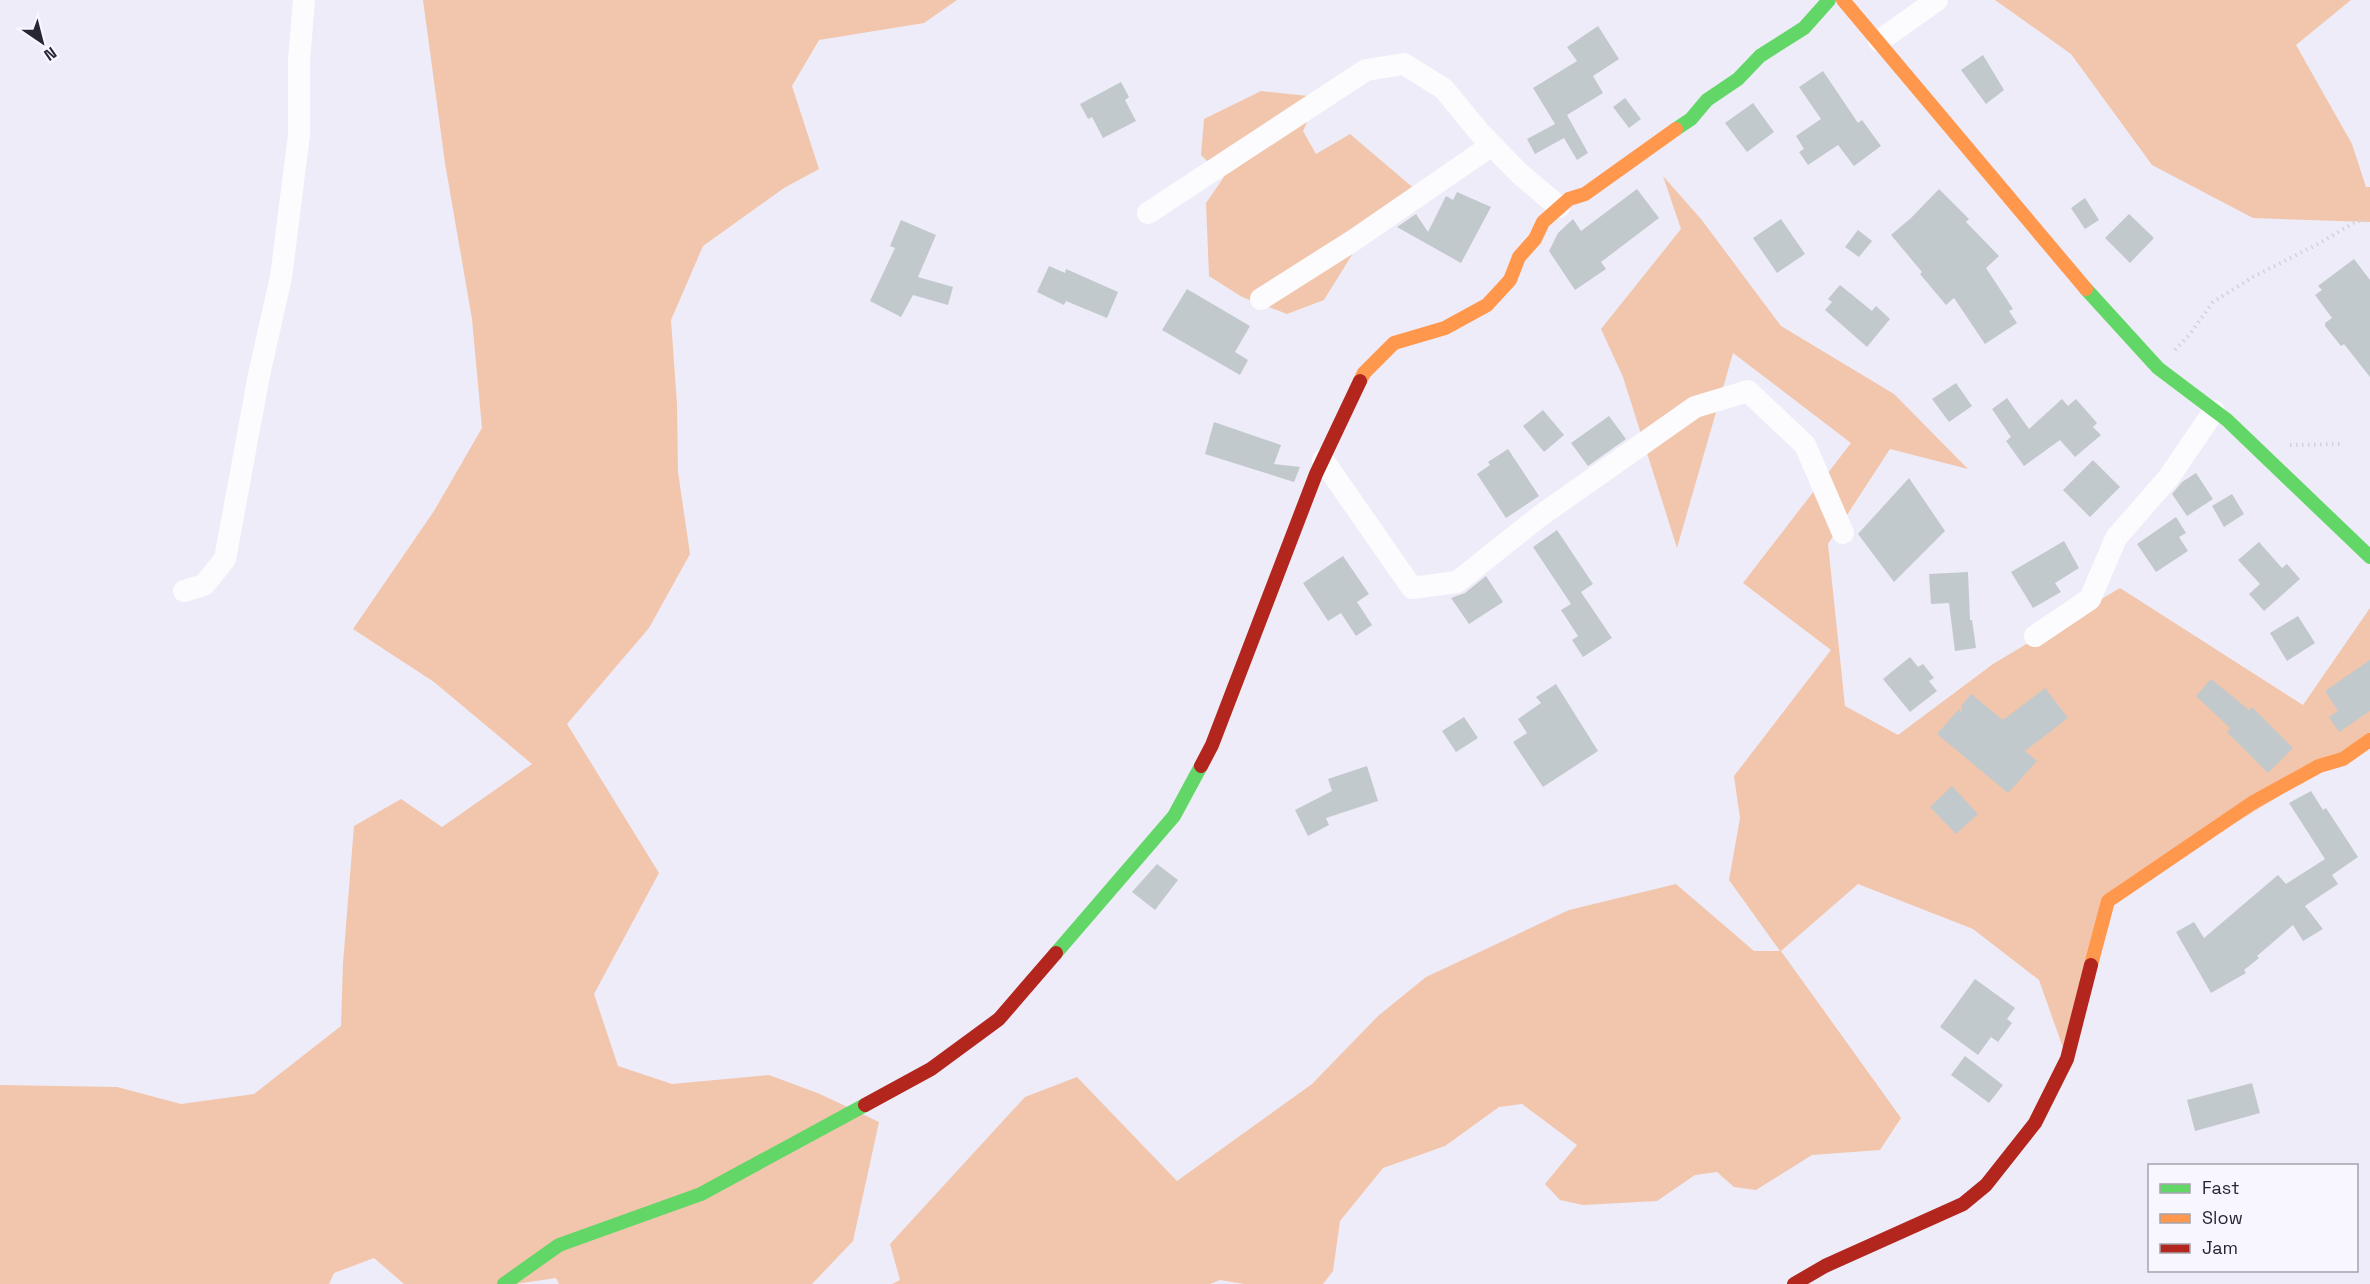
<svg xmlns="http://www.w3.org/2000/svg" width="2370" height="1284" viewBox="0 0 2370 1284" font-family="'Space Grotesk',sans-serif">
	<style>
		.forest { fill: #f2c6ac }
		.building { fill: #c1c9cc }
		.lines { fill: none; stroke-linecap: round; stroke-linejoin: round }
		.path { stroke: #d3d2d6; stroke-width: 4; stroke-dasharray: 1.5 4.5; stroke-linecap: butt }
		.street { stroke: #fcfcfe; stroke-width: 22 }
		.fast { stroke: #63d668; stroke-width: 14 }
		.slow { stroke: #ff974d; stroke-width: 14 }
		.jam { stroke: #b3261e; stroke-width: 14 }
	</style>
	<rect width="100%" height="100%" fill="#eeecf8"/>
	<path class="forest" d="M423 0H957L924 23 819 40 792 86 819 169 784 188 703 246 671 320 677 404 678 472 690 554 649 628 567 724 659 873 594 994 618 1066 672 1084 769 1075 820 1094 879 1122 853 1241 812 1284H559L556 1278 516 1284H404L374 1258 334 1273 329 1284H0V1085L117 1087 181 1104 254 1094 341 1026 343 963 354 826 401 799 442 827 532 764 434 682 353 629 434 511 482 428 472 319 445 163Z
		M1995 0H2351L2296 45 2352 144 2366 187H2370V222L2253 218 2152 165 2071 54Z
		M1261 91 1318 97 1303 131 1316 154 1350 134 1417 191 1363 237 1324 300 1287 314 1242 297 1209 276 1206 203 1224 177 1201 155 1204 119Z
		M1663 176 1701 219 1781 326 1894 394 1968 469 1890 449 1828 544 1845 706 1898 735 1993 664 2120 588 2303 705 2370 608V740L2108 901 2067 1059 2039 980 1973 929 1858 884 1781 951 1901 1118 1880 1150 1812 1155 1756 1190 1734 1187 1717 1172 1695 1175 1657 1201 1583 1205 1560 1200 1545 1184 1577 1145 1522 1104 1499 1107 1445 1146 1383 1168 1340 1221 1333 1271 1323 1284H1244L1220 1280 1210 1284H892L900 1280 890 1244 1025 1097 1077 1077 1177 1181 1312 1084 1378 1016 1426 977 1569 910 1676 884 1754 951H1780L1729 880 1740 818 1734 776 1831 650 1743 583 1851 443 1733 353 1677 548 1623 377 1601 329 1681 229Z"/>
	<path class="building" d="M1598 26 1619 59 1593 76 1603 93 1567 115 1588 153 1577 160 1564 138 1535 154 1527 139 1555 124 1533 88 1577 61 1567 47Z
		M1983 55 2004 90 1986 104 1961 70Z
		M1823 71 1858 123 1862 120 1881 146 1854 166 1838 145 1808 165 1799 152 1804 149 1796 136 1821 119 1799 87Z
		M1121 82 1129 97 1125 100 1136 121 1103 138 1092 117 1088 119 1080 104Z
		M1625 98 1641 119 1629 128 1613 107Z
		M1753 103 1774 132 1747 152 1725 123Z
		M1637 189 1659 218 1601 262 1606 269 1575 290 1549 251 1558 233 1573 219 1581 231Z
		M1939 189 1969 219 1966 222 1999 256 1986 268 2013 309 2009 311 2017 323 1985 344 1954 298 1946 305 1920 274 1922 272 1891 235 1911 218Z
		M1457 192 1491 207 1461 263 1397 227 1416 214 1428 232 1446 196 1453 200Z
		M2085 198 2099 220 2085 229 2071 208Z
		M2129 214 2154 238 2130 263 2105 238Z
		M1781 219 1805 254 1777 273 1753 238Z
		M901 220 936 235 918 277 953 287 948 305 913 295 901 317 870 301 895 248 890 246Z
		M1858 230 1872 241 1859 257 1845 247Z
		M2354 259 2370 280V377L2344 344 2341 346 2325 326V323L2332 318 2315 295 2322 290 2318 286Z
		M1049 266 1065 273 1066 269 1118 292 1107 318 1066 301 1064 305 1037 292Z
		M1840 285 1872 311 1876 306 1890 319 1867 347 1825 310 1832 302 1828 299Z
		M1187 289 1250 326 1235 352 1248 360 1240 375 1162 330Z
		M1956 383 1972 406 1949 422 1932 399Z
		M2007 398 2029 429 2062 399 2068 406 2076 399 2097 423 2093 427 2101 435 2075 457 2060 440 2024 466 2006 441 2011 437 1992 409Z
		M1543 410 1564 435 1544 452 1523 426Z
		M1609 416 1626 439 1588 466 1571 443Z
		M1214 422 1281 445 1274 464 1300 467 1294 482 1205 454Z
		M1508 449 1539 496 1506 518 1477 474 1490 465 1488 462Z
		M2093 460 2120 487 2090 517 2063 490Z
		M2196 473 2213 499 2187 516 2172 494 2182 482Z
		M1909 478 1945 531 1894 582 1858 534Z
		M2232 494 2244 514 2224 527 2212 506Z
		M2176 517 2186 533 2179 537 2188 551 2156 572 2137 544Z
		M1557 530 1593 584 1581 592 1612 638 1583 657 1572 640 1578 636 1561 610 1571 604 1533 547Z
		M2064 541 2079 568 2055 583 2061 592 2033 608 2011 572Z
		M2259 542 2282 568 2287 564 2300 579 2264 611 2249 594 2260 584 2238 560Z
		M1343 556 1369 594 1357 602 1372 625 1356 636 1341 613 1328 621 1303 583Z
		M1968 572 1970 620H1972L1976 648 1955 651 1949 603 1931 604 1929 574Z
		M1486 576 1503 602 1469 624 1451 598 1465 593Z
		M2298 616 2315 643 2287 661 2270 633Z
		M1910 657 1918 667 1923 664 1934 678 1929 681 1937 691 1910 712 1883 679Z
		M2370 660V711L2339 732 2329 717 2338 711 2325 691Z
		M2211 679 2249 710 2252 707 2293 748 2268 773 2227 732 2230 728 2196 696Z
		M1556 684 1598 751 1543 787 1513 742 1527 733 1518 719 1541 703 1536 697Z
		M2045 688 2068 718 2025 751 2037 761 2008 793 1937 734 1959 709 1962 714 1961 706 1971 694 2003 720Z
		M1464 717 1478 738 1456 752 1442 731Z
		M1367 766 1378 801 1326 818 1329 825 1308 836 1295 810 1332 791 1328 779Z
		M1952 786 1978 814 1956 834 1930 807Z
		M2311 791 2323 810 2326 808 2358 857 2332 875 2338 884 2305 906 2323 929 2303 941 2293 925 2257 956 2259 958 2244 970 2246 973 2211 993 2176 932 2194 922 2204 938 2278 875 2286 884 2325 859 2289 803Z
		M1157 864 1178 880 1155 910 1132 892Z
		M1975 979 2015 1008 2007 1019 2012 1023 1998 1042 1991 1037 1978 1055 1940 1027Z
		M1965 1056 2003 1085 1989 1103 1951 1075Z
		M2252 1083 2260 1113 2195 1131 2187 1100Z"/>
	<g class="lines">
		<path class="path" d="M2175 350 2190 334 2213 302 2253 277 2320 243 2357 221 2370 220
			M2290 445 2344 444"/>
		<path class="street" d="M1879 41 1937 0
			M1148 213 1366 70 1404 64 1444 89 1480 133 1519 173 1559 207
			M1261 299 1354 240 1492 145
			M1323 460 1412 588 1457 582 1540 516 1695 407 1748 391 1805 445 1843 533
			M184 591 204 585 225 559 259 375 281 277 299 135V61L304 0
			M2035 636 2090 599 2116 538 2169 477 2214 411"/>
		<path class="fast" d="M1676 129 1691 119 1707 100 1738 79 1760 56 1804 28 1829 0
			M2086 289 2158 368 2227 420 2370 557
			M1056 953 1174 816 1201 766
			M504 1284 559 1245 701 1194 865 1105"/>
		<path class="slow" d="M1843 0 2086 289
			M1360 381 1364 373 1394 343 1445 328 1487 305 1510 280 1519 257 1535 239 1543 222 1569 199 1585 194 1676 129
			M2091 965 2108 901 2252 803 2319 766 2343 759 2370 740"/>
		<path class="jam" d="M1201 766 1212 745 1316 474 1360 381
			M865 1105 931 1069 999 1019 1056 953
			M1794 1284 1825 1266 1963 1204 1986 1185 2035 1123 2067 1059 2091 965"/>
	</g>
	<rect x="2148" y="1164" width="210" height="108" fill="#f8f6fe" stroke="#a5a3ad" stroke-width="1.5"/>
	<rect x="2160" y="1184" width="30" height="9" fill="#63d668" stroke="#a5a3ad" stroke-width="1.5"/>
	<text x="2202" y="1194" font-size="18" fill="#292633">Fast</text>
	<rect x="2160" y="1214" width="30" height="9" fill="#ff974d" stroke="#a5a3ad" stroke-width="1.5"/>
	<text x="2202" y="1224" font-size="18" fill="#292633">Slow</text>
	<rect x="2160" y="1244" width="30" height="9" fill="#b3261e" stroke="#a5a3ad" stroke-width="1.5"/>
	<text x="2202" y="1254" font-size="18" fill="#292633">Jam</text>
	<g transform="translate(42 42) rotate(145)" stroke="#f8f6fe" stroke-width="4.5" paint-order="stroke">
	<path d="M0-4.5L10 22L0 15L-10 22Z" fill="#292633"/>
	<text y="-9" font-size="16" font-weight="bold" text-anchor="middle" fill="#292633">N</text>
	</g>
</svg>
